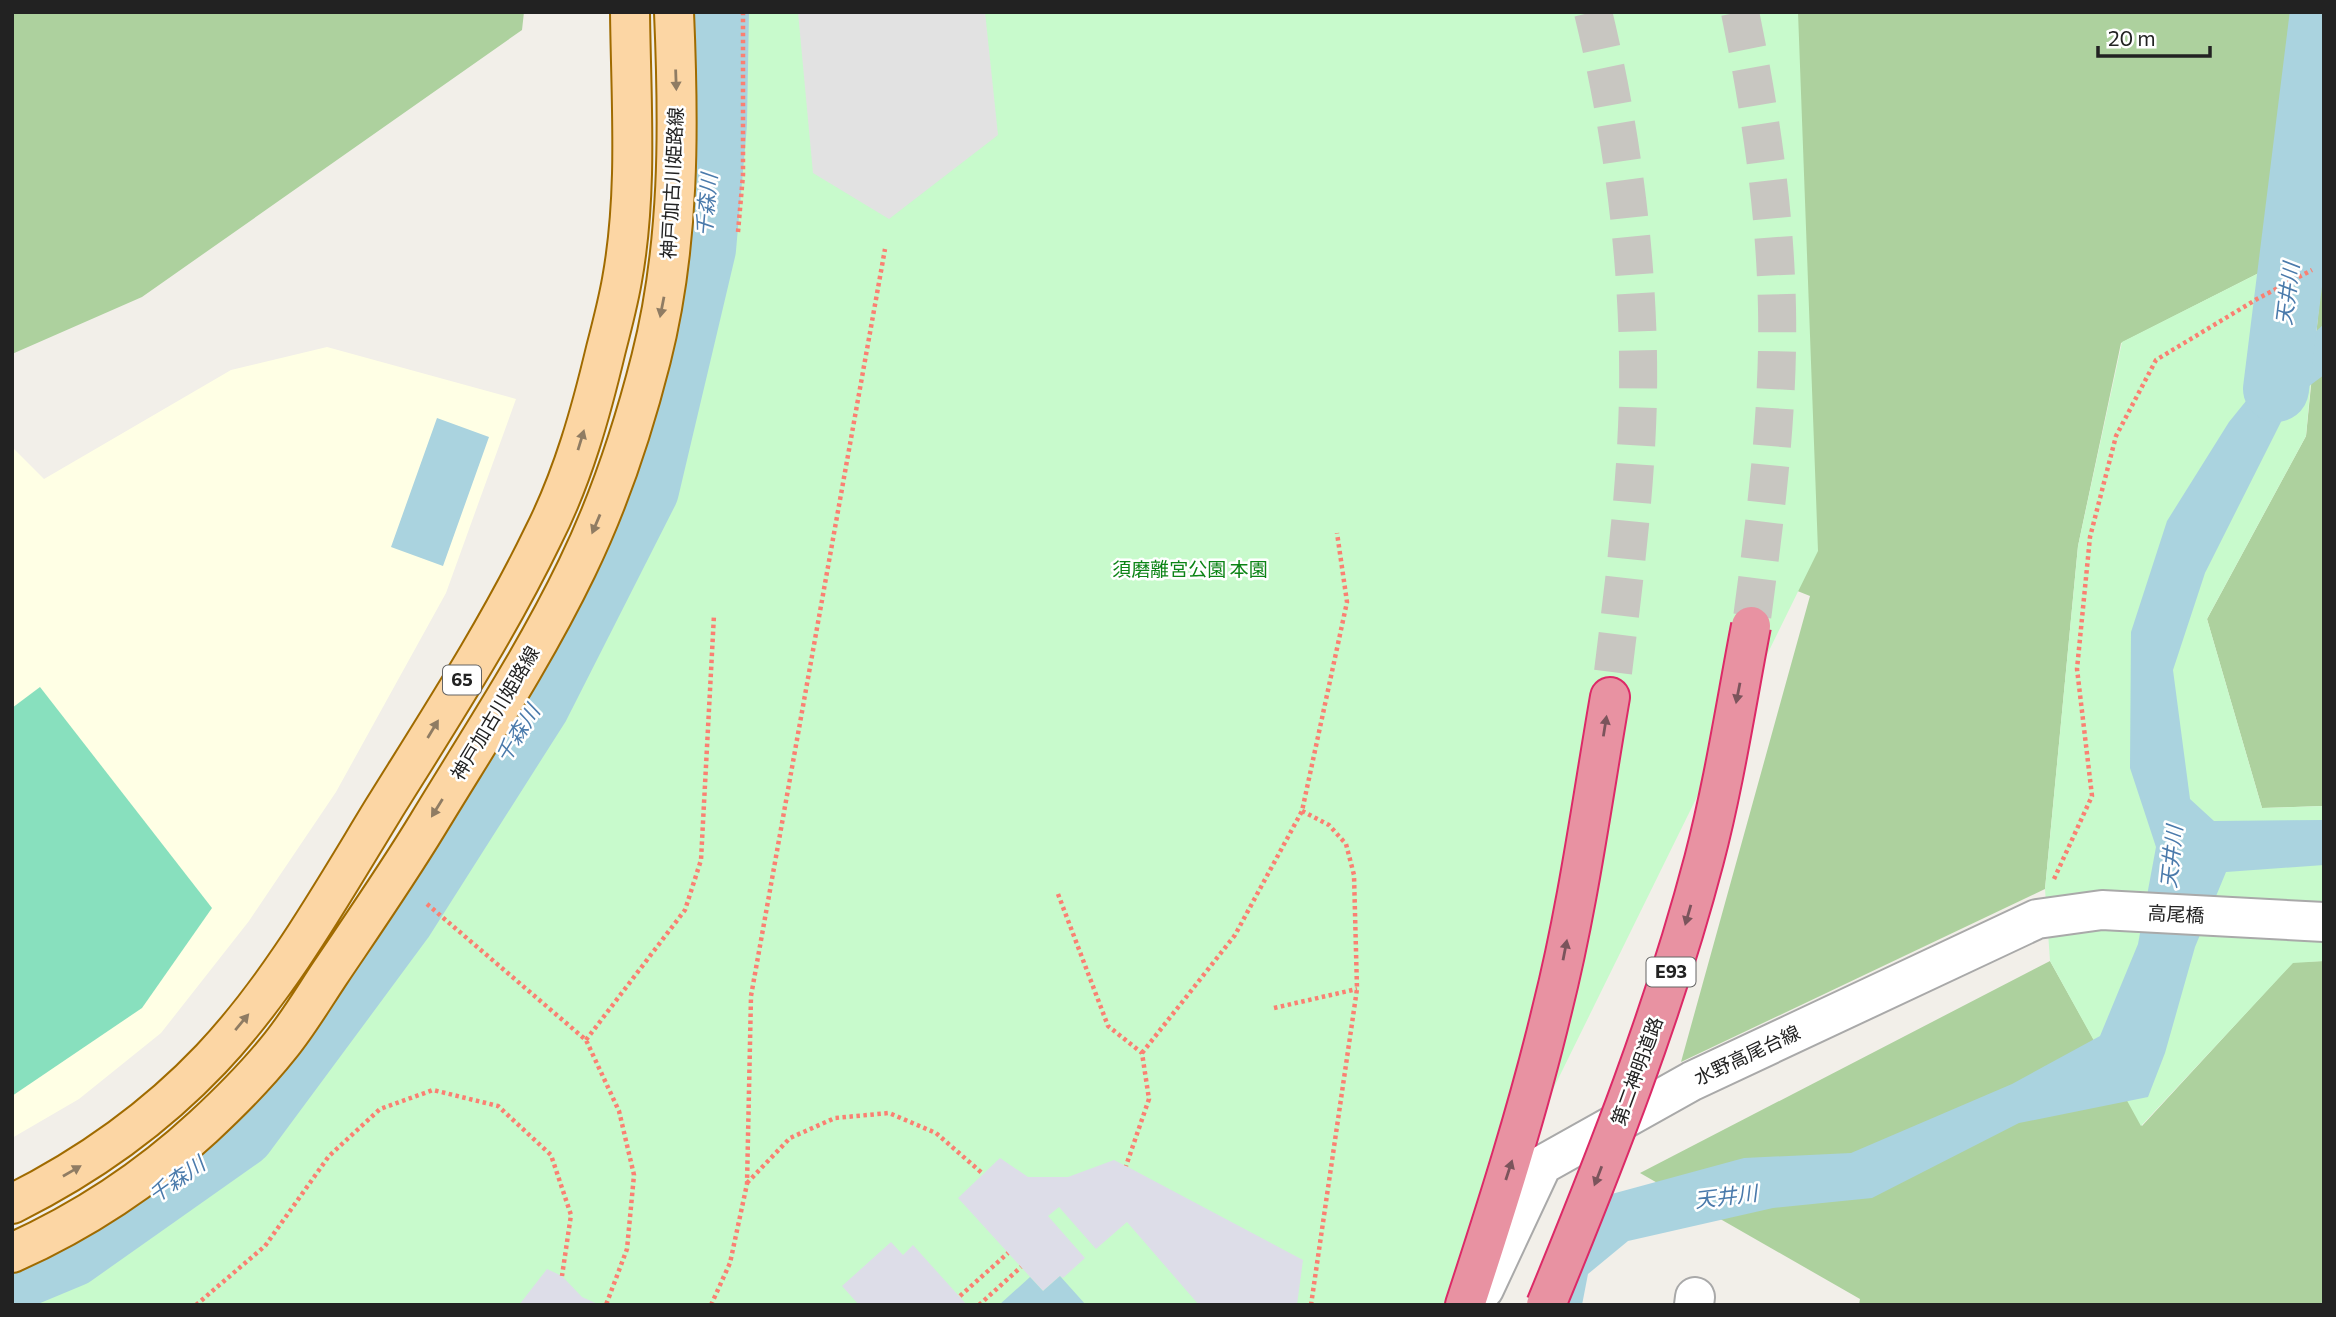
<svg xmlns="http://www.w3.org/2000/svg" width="2336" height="1317" viewBox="0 0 2336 1317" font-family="Commissioner,'Noto Sans JP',sans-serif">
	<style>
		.education { fill: #ffffe5 }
		.forest { fill: #add19e }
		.park { fill: #c8facc }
		.pitch { fill: #88e0be }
		.parking { fill: #e2e2e2 }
		.plaza { fill: #dddde8 }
		.water { fill: #aad3df }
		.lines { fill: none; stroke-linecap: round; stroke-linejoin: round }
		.river { stroke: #aad3df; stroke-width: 66 }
		.highway-tunnel { stroke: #c8c6c1; stroke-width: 38; stroke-dasharray: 38 19; stroke-linecap: butt }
		.minor-casing { stroke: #a9a9a9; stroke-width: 42 }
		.major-casing { stroke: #a06b00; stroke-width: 42 }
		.highway-casing { stroke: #dc2a67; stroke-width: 42 }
		.path { stroke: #fa8072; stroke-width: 4.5; stroke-dasharray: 3.5 3.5; stroke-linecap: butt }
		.minor { stroke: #fff; stroke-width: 38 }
		.major { stroke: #fcd6a4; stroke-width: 38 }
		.highway { stroke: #e892a2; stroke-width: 38 }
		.highway-bridge-casing { stroke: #dc2a67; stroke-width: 42; stroke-linecap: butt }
		.highway-bridge { stroke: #e892a2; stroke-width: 38 }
		.oneway { fill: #8f7c63 }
		.oneway2 { fill: #7b545c }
		.labels { text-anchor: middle; stroke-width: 5; stroke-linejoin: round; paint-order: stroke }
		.shield { fill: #fff; stroke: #646464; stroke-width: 2 }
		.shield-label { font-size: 18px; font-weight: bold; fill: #222 }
		.street-label { font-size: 19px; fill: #222; stroke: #fff }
		.park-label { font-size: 19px; fill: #0c8416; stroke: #fff }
		.water-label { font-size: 21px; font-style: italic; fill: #4a7aab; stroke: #fff }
	</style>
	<rect width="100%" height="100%" fill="#f2efe9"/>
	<path class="education" d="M327 347 516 399 446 593 336 792 249 921 161 1033 79 1099 12 1138V447L44 479 231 370Z"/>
	<path class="forest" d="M12 12H524L522 30 142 297 12 354Z
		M1008 12H2324V240L2121 343 2078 546 2045 889 1681 1062 1810 596 1730 564 518 1305H12V1281L198 1187 317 1063Z
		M2324 256V806L2262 808 2207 619 2306 436Z
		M2050 961 2142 1126 2293 962 2324 961V1305H1859L1860 1299 1640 1173Z"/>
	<path class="park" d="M710 12H1798L1818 551 1532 1132 1471 1305H12V1287L80 1257 236 1125 319 1037 529 695 639 481 705 213Z
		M2324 240 2306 436 2207 619 2262 808 2324 806V961L2293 963 2141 1126 2050 961 2045 889 2078 546 2122 342Z"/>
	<path class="pitch" d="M40 687 212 908 142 1008 12 1096V708Z"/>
	<path class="parking" d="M798 12H985L998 135 889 219 813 173Z"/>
	<path class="plaza" d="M1000 1158 1028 1177H1068L1114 1160 1126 1166 1303 1260 1297 1305H1199L1127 1222 1096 1249 1059 1207 1048 1216 1085 1258 1063 1278 1060 1276 1043 1291 958 1198Z
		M891 1242 903 1255 913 1245 967 1305H859L842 1286Z
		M547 1269 562 1276 582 1297 600 1305H519Z"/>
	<path class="water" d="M2324 324V375L2293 398 2205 573 2173 670 2190 799 2214 821 2324 820V865L2226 872 2195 947 2165 1053 2148 1097 2019 1123 1872 1198 1773 1208 1628 1241 1588 1274 1582 1305H1539L1608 1195 1744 1158 1851 1153 2012 1084 2100 1036 2138 944 2156 847 2130 768 2131 632 2167 521 2229 422 2263 380Z
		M437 418 489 437 443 566 391 547Z
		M1060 1276 1086 1305H999L1030 1277 1043 1291Z"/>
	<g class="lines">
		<path class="river" d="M2276 389 2323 12
			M12 1279 72 1254 242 1134 401 919 537 705 646 490 703 249 714 124 716 12"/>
		<path class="highway-tunnel" d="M1593 12C1623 135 1640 270 1638 396 1636 497 1622 597 1610 697
			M1740 12C1760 109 1775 208 1777 308 1779 414 1765 521 1751 626"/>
		<g class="minor-casing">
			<path id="minor" d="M1484 1289 1542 1165 1692 1081 2037 919 2102 910 2324 922
				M1694 1305 1695 1297"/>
		</g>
		<g class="major-casing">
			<path id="major" d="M12 1204C86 1167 154 1119 211 1059 280 986 331 895 383 810 439 720 497 631 543 536 573 477 591 412 606 349 612 326 618 303 622 280 638 192 631 101 630 12
				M12 1253C81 1222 148 1178 203 1127 230 1102 257 1075 280 1046 298 1024 314 997 330 973 363 924 397 875 428 824 479 740 534 657 577 568 609 502 633 430 651 359 680 245 679 128 674 12"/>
		</g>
		<g class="highway-casing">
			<path id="highway" d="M1465 1305C1497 1207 1528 1110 1552 1010 1578 907 1592 801 1610 697"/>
		</g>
		<path class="path" d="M738 232 743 175V12
			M1302 811 1329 825 1346 844 1354 875 1357 989 1311 1305
			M2054 879 2092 796 2077 669 2090 537 2116 436 2156 360 2257 299 2312 270
			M1058 894 1108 1026 1142 1053 1149 1099 1126 1166
			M427 904 586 1040 619 1111 634 1175 627 1249 606 1305
			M1274 1008 1357 989
			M586 1040 685 910 701 860 714 615
			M1142 1053 1235 935 1302 811 1347 602 1337 533
			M747 1183 790 1138 835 1118 889 1113 936 1133 982 1173
			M960 1296 1008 1253
			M196 1305 265 1246 329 1156 380 1109 433 1090 498 1106 551 1155 571 1215 562 1276
			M711 1305 730 1263 747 1184 751 996 885 249
			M979 1305 1021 1267"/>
		<use href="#minor" class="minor"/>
		<use href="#major" class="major"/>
		<use href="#highway" class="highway"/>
		<g class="highway-bridge-casing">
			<path id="highway-bridge" d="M1546 1305C1606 1159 1664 1012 1704 860 1724 784 1736 704 1751 626"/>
		</g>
		<use href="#highway-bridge" class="highway-bridge"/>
	</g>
	<defs><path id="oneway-solid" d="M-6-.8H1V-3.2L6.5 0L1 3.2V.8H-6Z" transform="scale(1.75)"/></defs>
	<g class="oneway">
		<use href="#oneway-solid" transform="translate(676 80) rotate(88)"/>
		<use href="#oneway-solid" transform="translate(662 307) rotate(101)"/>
		<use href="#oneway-solid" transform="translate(581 440) rotate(-73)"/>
		<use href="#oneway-solid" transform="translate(596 524) rotate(113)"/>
		<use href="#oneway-solid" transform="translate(433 729) rotate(-59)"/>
		<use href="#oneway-solid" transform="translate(437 808) rotate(122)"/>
		<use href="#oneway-solid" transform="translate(242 1022) rotate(-50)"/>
		<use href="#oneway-solid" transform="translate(72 1171) rotate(-30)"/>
	</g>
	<g class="oneway2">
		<use href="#oneway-solid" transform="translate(1738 693) rotate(101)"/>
		<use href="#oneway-solid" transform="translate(1605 726) rotate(-81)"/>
		<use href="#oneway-solid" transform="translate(1688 915) rotate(106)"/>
		<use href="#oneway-solid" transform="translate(1565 950) rotate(-79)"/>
		<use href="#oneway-solid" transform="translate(1509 1170) rotate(-72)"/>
		<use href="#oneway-solid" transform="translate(1598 1176) rotate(111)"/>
	</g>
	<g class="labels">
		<g class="shield">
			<rect x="443" y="665.5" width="38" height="29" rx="5"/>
			<rect x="1646.5" y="957.5" width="49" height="29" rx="5"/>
		</g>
		<g class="shield-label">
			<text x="462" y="686">65</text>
			<text x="1671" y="978">E93</text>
		</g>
		<g class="street-label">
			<text transform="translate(672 183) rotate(-87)" y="7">神戸加古川姫路線</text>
			<text transform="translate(495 713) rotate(-59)" y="7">神戸加古川姫路線</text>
			<text transform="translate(2176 914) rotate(3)" y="7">高尾橋</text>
			<text transform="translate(1747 1055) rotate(-25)" y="7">水野高尾台線</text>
			<text transform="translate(1637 1071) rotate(-70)" y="7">第二神明道路</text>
		</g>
		<g class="park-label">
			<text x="1190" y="576">須磨離宮公園 本園</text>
		</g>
		<g class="water-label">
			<text transform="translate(707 205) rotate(-85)" y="7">千森川</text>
			<text transform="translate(2288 294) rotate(-83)" y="7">天井川</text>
			<text transform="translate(518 734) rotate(-58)" y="7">千森川</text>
			<text transform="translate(2172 857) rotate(-84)" y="7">天井川</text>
			<text transform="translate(177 1180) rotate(-35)" y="7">千森川</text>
			<text transform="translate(1726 1197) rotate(-7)" y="7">天井川</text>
		</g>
	</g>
	<rect width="2336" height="1317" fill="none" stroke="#222222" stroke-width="28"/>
	<path d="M2098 46v10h112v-10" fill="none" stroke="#222222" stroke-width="3.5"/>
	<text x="2108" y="46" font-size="21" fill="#222222" stroke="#ffffff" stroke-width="5" paint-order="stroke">20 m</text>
</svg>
